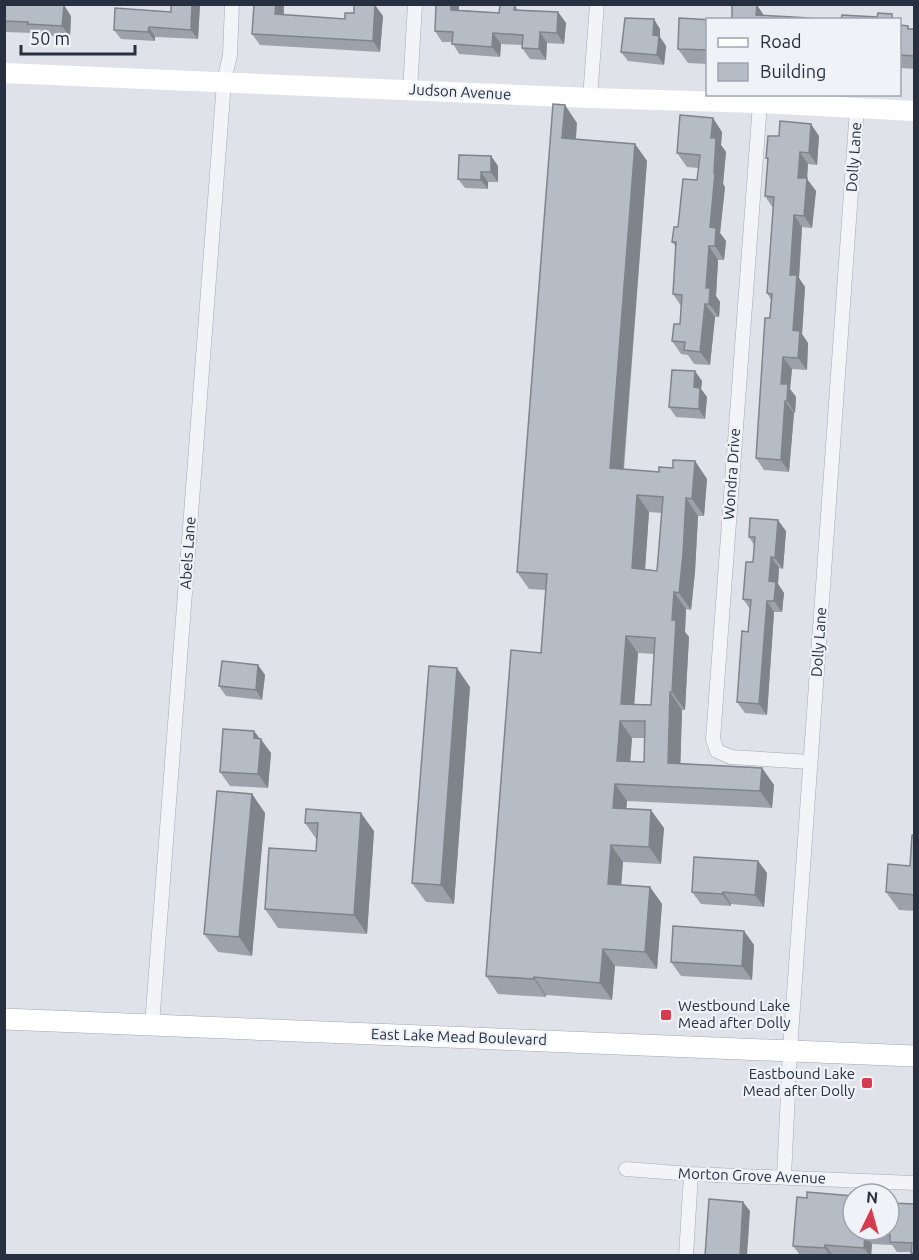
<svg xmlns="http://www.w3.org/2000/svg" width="919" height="1260" viewBox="0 0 919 1260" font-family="Ubuntu,sans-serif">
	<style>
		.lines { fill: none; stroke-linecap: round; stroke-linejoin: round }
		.street-casing { stroke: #a4aab3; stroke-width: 15 }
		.primary-casing { stroke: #9ea6b6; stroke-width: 22 }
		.street { stroke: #f2f4f7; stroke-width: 14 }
		.secondary { stroke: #fff; stroke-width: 20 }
		.primary { stroke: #fff; stroke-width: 21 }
		.wall { fill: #9da2aa; fill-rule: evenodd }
		.shaded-wall { fill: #7f848b }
		.building { fill: #b6bcc6; stroke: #7f848b; stroke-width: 1.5; fill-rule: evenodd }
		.poi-dot { fill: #d63c4f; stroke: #eff2f7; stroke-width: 2 }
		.labels { text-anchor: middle; stroke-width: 4.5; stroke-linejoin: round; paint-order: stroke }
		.street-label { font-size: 15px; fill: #273041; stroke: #eff2f7 }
		.poi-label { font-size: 15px; fill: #273041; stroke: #eff2f7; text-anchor: start }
	</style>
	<rect width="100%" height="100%" fill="#dfe3e9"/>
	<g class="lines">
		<g class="street-casing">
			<path id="street" d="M410 90 415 4
				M590 98 597 4
				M760 103 713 739 717 751 731 757 810 762
				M152 1025 224 82 230 55 232 4
				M626 1169 691 1174 914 1183
				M784 1177 790 1050 857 108
				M686 1256 691 1174"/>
		</g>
		<g class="primary-casing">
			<path id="primary" d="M4 1019 914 1056"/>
		</g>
		<use href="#street" class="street"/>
		<path class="secondary" d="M4 73 590 98 760 103 914 111"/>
		<use href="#primary" class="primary"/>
	</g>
	<path class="wall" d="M4 4 71 16 70 37 35 35 34 33 4 32Z
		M200 4 198 39 155 37V41L121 39 114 30 171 12Z
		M284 4V15L345 19 383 16 380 52 260 45 252 34Z
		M459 4V10L499 13 515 5 518 10 558 12 566 23 564 44 547 43 546 60 530 59 522 48V45L501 44 500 57 459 54 452 42H442L435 31Z
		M648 4H662V6H649Z
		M708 20V64L688 63 678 49Z
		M900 25 910 29H915V69L900 68Z
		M660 29V37L666 46 664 65 628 61 621 52Z
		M577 123 576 139 635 144 647 161 624 469 659 472 695 461 707 479 704 516H698L695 572 691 610 686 609 685 632 689 637 685 710H682L680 764 762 768 774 785 772 808 627 801 626 809 664 828 661 864 623 862 621 885 650 887 662 904 657 969 615 966 612 1000 546 995V997L498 994 486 976 541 653 546 590 529 589 517 572ZM649 512 662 513 657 571 645 569ZM638 653 654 654 651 705H634ZM632 738H644V762H630Z
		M722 132 721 145 726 152 723 184 725 187 720 233 726 241 724 260H718L716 296 720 302 719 317H715L710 365 694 364 688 355 681 354 672 341 680 324 681 306 673 294 676 247 672 242 697 180 698 168 687 167 677 153Z
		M779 136H819L817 165 808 164 807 179 816 191 812 228 802 227 799 278 805 287 802 334 808 343 807 370 792 369 790 389 796 397 795 413H794L789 472 764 470 756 458 771 300 767 293 773 208 765 196 768 161 766 158Z
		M491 156 498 166V182H488V189L465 188 458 179Z
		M702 381 701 389 707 397 705 419 676 417 669 407Z
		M786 531 783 569 779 568 778 584 784 593 782 612H774L767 715 745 713 737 702 748 632 750 609 743 599 753 562 754 545 749 537Z
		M258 665 265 675 262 700 226 696 219 686Z
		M470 687 454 904 426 902 412 883Z
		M259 739H261L271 753 268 788 230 786 220 772Z
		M252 794 265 813 252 956 218 952 204 934Z
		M306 809 374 831 367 934 278 928 265 909 316 851 317 840 305 823Z
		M915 835V911L899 910 886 892 910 866Z
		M758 861 767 873 764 907 731 904V906L701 904 692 892Z
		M744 931 754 945 752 980 681 976 671 962Z
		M915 1204V1256H913L911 1252H897L892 1245 872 1244 871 1256 832 1254V1256L800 1255 793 1246 853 1230Z"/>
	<path class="shaded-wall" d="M192 4H200L198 39 191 30Z
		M276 4H284L283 25 275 14Z
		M451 4H459L458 20 451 10Z
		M64 5 71 16 70 37 62 26Z
		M375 5 383 16 380 52 373 41Z
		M757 5 767 20 756 15Z
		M558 12 566 23 564 44 557 33Z
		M654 19 660 29V37L666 46 664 65 657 55 653 35Z
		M149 27 155 37V41L148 32Z
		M540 32 547 43 546 60 539 49Z
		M493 33 501 44 500 57 492 47Z
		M565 105 577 123 574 156 562 138Z
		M713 118 722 132 721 145 726 152 723 184 725 187 720 233 726 241 724 260 715 246 710 227 714 173 711 138Z
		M811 124 819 136 817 165 809 153Z
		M635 144 647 161 622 485 610 468Z
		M800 152 808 164 807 179 816 191 812 228 804 216 798 178Z
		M491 156 498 166V182L491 172Z
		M481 172 488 182V189L481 180Z
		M794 215 802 227 799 278 805 287 802 334 808 343 807 370 798 358 793 330 790 275Z
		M709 246 718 260 716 296 720 302 719 317 709 304 706 288Z
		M705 304 715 317 710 365 700 352Z
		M783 357 792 369 790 389 796 397 795 413 787 401 781 384Z
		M695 371 702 381 701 389 707 397 705 419 699 409 694 387Z
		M785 401 794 413 789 472 781 460Z
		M695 461 707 479 704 516 692 499Z
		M637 495 649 512 644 585 632 568Z
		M686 498 698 516 695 572 691 610 679 593Z
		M778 520 786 531 783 569 775 558Z
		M771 557 779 568 778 584 784 593 782 612 774 601 769 581Z
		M674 592 686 609 685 632 689 637 685 710 672 692V620Z
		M767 601 774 612 767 715 759 704Z
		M626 636 638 653 633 721 621 704Z
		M258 665 265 675 262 700 256 690Z
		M457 668 470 687 454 904 441 885Z
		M670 692 682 710 680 780 668 763Z
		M620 721 632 738 629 779 617 761Z
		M254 731 271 753 268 788 258 774 254 738Z
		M762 768 774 785 772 808 760 791Z
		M615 784 627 801 625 825 613 808Z
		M252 794 265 813 252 956 239 937Z
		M651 810 664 828 661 864 649 847Z
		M361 813 374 831 367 934 354 915Z
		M611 845 623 862 620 901 608 884Z
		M758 861 767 873 764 907 755 895Z
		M650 887 662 904 657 969 645 952Z
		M723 892 731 904V906L722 894Z
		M744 931 754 945 752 980 742 966Z
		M603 949 615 966 612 1000 600 983Z
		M534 977 546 995V997L534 979Z
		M743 1202 750 1211 747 1256H740Z
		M865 1234 872 1244 871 1256H870L864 1248Z
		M825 1245 832 1254V1256H830L825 1248Z"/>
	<path class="building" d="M4 4 64 5 62 26 27 24 28 22 4 21Z
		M171 4H192L191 30 149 27 148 32 114 30 115 8 171 12Z
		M254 4H276L275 14 345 19V13H354V4L375 5 373 41 252 34Z
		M436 4H451V10L499 13 500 5H515L514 10 558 12 557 33 540 32 539 49 522 48 523 35 493 33 492 47 452 44 453 32 435 31Z
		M732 4 757 5 756 15 809 18V20H732Z
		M878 13 892 14V20H841L842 15 877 17Z
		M625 18 654 19 653 35 659 36 657 55 621 52Z
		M679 18 713 20H708V50L678 49Z
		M900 25 908 26V29H915V56L900 55Z
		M553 104 565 105 562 138 635 144 610 468 659 472V467L673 468V460L695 461 692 499 686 498 683 554 679 593 674 592 672 620H676L672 692H670L668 763 762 768 760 791 615 784 613 808 651 810 649 847 611 845 608 884 650 887 645 952 603 949 600 983 534 977V979L486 976 511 650 541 653 547 574 517 572ZM637 495 663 497 657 571 632 568ZM626 636 655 638 651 705 621 704ZM620 721H645L644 762 617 761Z
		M680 115 713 118 711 138H716L714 173H715L710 227 716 228 715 246H709L706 288H710L709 304H705L700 352 684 350 685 342 672 341 674 324H680L682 295 673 294 676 242H672L674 227H678L683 179 697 180 700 155 677 153Z
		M780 121 811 124 809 153 800 152 798 178H807L804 216 794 215 790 275H797L793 330 800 331 798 358 783 357 781 384H788L787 401H785L781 460 756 458 765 318H770L772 294 767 293 774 197 765 196 768 158H766L768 136H779Z
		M459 155 491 156V172H481V180L458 179Z
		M672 370 695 371 694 387 700 388 699 409 669 407Z
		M750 518 778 520 775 558 771 557 769 581 776 582 774 601H767L759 704 737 702 742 631 748 632 751 600 743 599 746 562H753L755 537H749Z
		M222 661 258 665 256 690 219 686Z
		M429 666 457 668 441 885 412 883Z
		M223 729 254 731V738L261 739 258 774 220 772Z
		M217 791 252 794 239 937 204 934Z
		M306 809 361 813 354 915 265 909 269 848 316 851 318 823H305Z
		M912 835H915V895L886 892 888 864 910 866Z
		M694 857 758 861 755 895 723 892 722 894 692 892Z
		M673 926 744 931 742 966 671 962Z
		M807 1192 853 1196V1230H889V1203L915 1204V1253H911L912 1243 890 1242V1235L865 1234 864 1248 825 1245V1248L793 1246 797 1197 807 1198Z
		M709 1199 743 1202 740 1256H705Z"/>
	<g class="poi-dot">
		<rect x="660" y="1009" width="12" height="12" rx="3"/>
		<rect x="861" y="1077" width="12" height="12" rx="3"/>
	</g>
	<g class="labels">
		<g class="street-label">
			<text transform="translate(460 92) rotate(3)" y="5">Judson Avenue</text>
			<text transform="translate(854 157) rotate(-86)" y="5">Dolly Lane</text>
			<text transform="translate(732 474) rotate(-86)" y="5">Wondra Drive</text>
			<text transform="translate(188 553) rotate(-86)" y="5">Abels Lane</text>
			<text transform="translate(819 642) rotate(-86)" y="5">Dolly Lane</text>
			<text transform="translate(459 1037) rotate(2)" y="5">East Lake Mead Boulevard</text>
			<text transform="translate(752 1176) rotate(2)" y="5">Morton Grove Avenue</text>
		</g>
		<g class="poi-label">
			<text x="678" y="1011">Westbound Lake<tspan x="678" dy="17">Mead after Dolly</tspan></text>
			<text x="855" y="1079" text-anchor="end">Eastbound Lake<tspan x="855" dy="17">Mead after Dolly</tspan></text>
		</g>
	</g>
	<rect width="919" height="1260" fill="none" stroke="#273041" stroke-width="12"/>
	<rect x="706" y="18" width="195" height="78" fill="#eff2f7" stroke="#9fa4ae" stroke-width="1.5"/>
	<rect x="718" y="38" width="30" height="9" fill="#ffffff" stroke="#9fa4ae" stroke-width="1.5"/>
	<text x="760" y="48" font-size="18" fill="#273041">Road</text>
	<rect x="718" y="63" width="30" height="18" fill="#b6bcc6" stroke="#9fa4ae" stroke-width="1.5"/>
	<text x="760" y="78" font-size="18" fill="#273041">Building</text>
	<g transform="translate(871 1212) rotate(5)"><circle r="28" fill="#eff2f7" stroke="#9fa4ae" stroke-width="1.5"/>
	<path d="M0-4.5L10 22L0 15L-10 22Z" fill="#d63c4f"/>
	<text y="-9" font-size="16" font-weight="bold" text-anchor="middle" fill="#273041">N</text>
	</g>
	<path d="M21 45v9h114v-9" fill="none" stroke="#273041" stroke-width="3"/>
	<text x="30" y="45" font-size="18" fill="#273041" stroke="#eff2f7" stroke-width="4.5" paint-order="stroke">50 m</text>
</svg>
